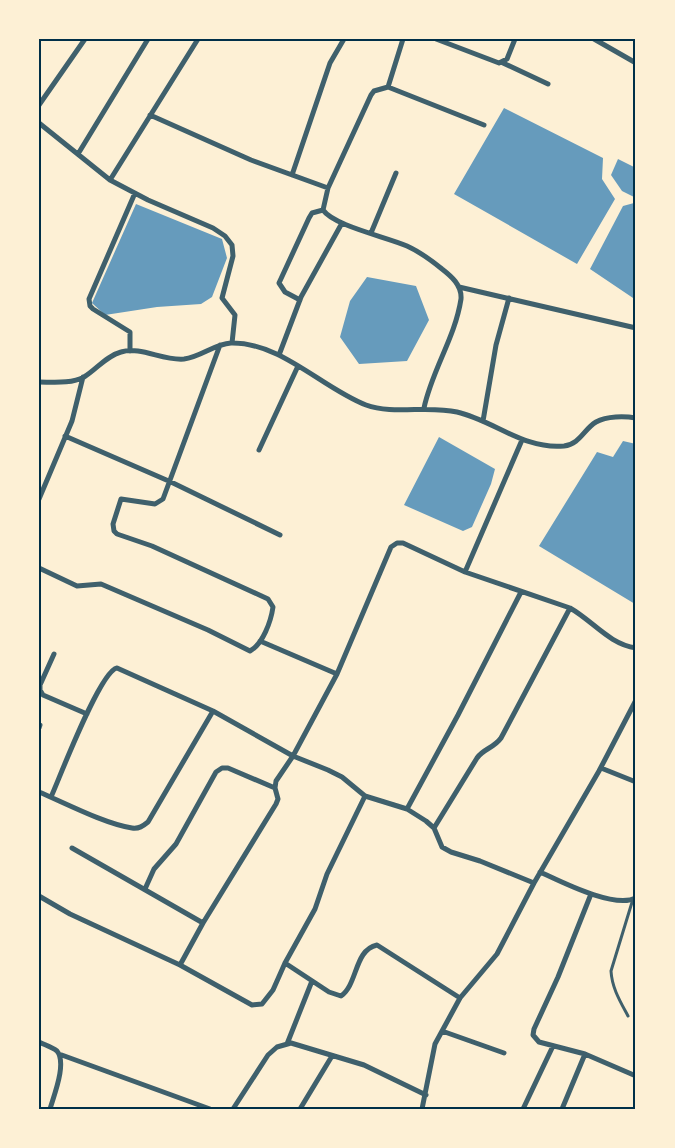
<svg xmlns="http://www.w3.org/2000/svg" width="675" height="1148" viewBox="0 0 675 1148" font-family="'Work Sans',sans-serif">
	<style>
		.water { fill: #669bbc }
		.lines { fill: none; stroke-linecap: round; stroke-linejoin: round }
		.service { stroke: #3f606c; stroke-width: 3 }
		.minor { stroke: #3f606c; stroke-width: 5 }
		.neatline { fill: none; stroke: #003049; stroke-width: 2 }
	</style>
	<rect width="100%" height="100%" fill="#fdf0d5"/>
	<path class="water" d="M504 108 603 158 602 179 615 199 577 264 454 194Z
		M618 159 636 168V198L622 191 611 175Z
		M634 203 636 204V300L590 269 623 206Z
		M136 204 222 239 227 258 212 297 201 304 157 307 105 315 92 303Z
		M367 277 416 286 429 320 407 361 359 364 340 337 350 301Z
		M439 437 495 469 491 484 472 527 463 531 404 505Z
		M623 441 636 444 635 604 539 546 597 452 613 457Z"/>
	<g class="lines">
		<path class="service" d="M628 1016C620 1001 612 988 611 971L633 899"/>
		<path class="minor" d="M403 39 388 87 374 91 371 95 328 188 323 210C334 226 387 237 407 246 420 252 431 260 442 269 451 276 462 285 461 299 455 338 432 370 424 408
			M436 39 499 63 507 59 515 39
			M594 39 636 63
			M503 63 548 84
			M388 87 484 125
			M39 105 85 39
			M150 115 251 160 328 188
			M39 123 110 180 148 200 213 228 225 236 232 245 233 256 222 298 235 315 232 343
			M78 154 148 39
			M292 175 330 63 344 39
			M110 180 198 39
			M371 233 396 173
			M459 287 636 328
			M300 300 285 292 279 283 309 218 312 213 323 210
			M130 351V332L93 309 90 306 89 299 135 193
			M279 355 301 297 342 223
			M39 382C53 382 71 384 84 377 97 369 106 356 121 352 141 346 163 361 184 359 201 357 214 344 231 343 281 342 322 388 366 405 393 415 428 405 457 412 493 420 524 450 564 446 580 444 584 429 596 422 607 416 624 416 636 418
			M483 421 496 345 509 298
			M65 436 171 482 280 535
			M259 450 298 366
			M39 499 72 421 83 377
			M39 568 77 586 101 584 208 630 250 651C263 644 271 621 273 607L268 599 152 546 117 534 114 531 113 524 121 499 155 504 163 499 220 345
			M465 572 522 440
			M260 641 337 674
			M54 654 40 685V690L43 695 87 714
			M39 728 40 725
			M601 768 636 782
			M39 792C65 803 105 824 132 828 139 829 143 826 148 822L213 711
			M51 797C60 777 100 671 117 668L213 711 293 756 328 770 342 777 365 796 407 809 426 821 434 828 442 847 451 852 480 861 534 883
			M407 809 458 715 521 592
			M434 828 477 758C483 749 494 748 501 738L570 608
			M72 848 203 923
			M540 872C562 882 614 909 636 898
			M145 889 154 869 176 844 216 772 222 768H228L275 788
			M591 894 558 977 534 1029 533 1035 539 1042 585 1054 636 1076
			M39 896 70 914 180 965 252 1005 262 1004 273 990 285 963 315 909 327 874 365 796
			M285 963 329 992 341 996C358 984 354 950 377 945L460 998
			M180 965 203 923 276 804 278 799 275 788 276 781 293 756 337 674 391 547 397 543H403L465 572 570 608C593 621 609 644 636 648
			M442 1031 504 1053
			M39 1042C45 1045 52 1047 57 1051 67 1063 54 1095 50 1109
			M287 1044 312 981
			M59 1054 210 1109
			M233 1109 268 1055 277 1047 291 1043 364 1065 426 1095
			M300 1109 332 1056
			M422 1109 435 1044 460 998 497 954 534 883 599 771 636 700
			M523 1109 553 1046
			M562 1109 585 1054"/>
	</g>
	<rect width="675" height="1148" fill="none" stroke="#fdf0d5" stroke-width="81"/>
	<rect x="40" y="40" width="594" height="1068" class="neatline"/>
</svg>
